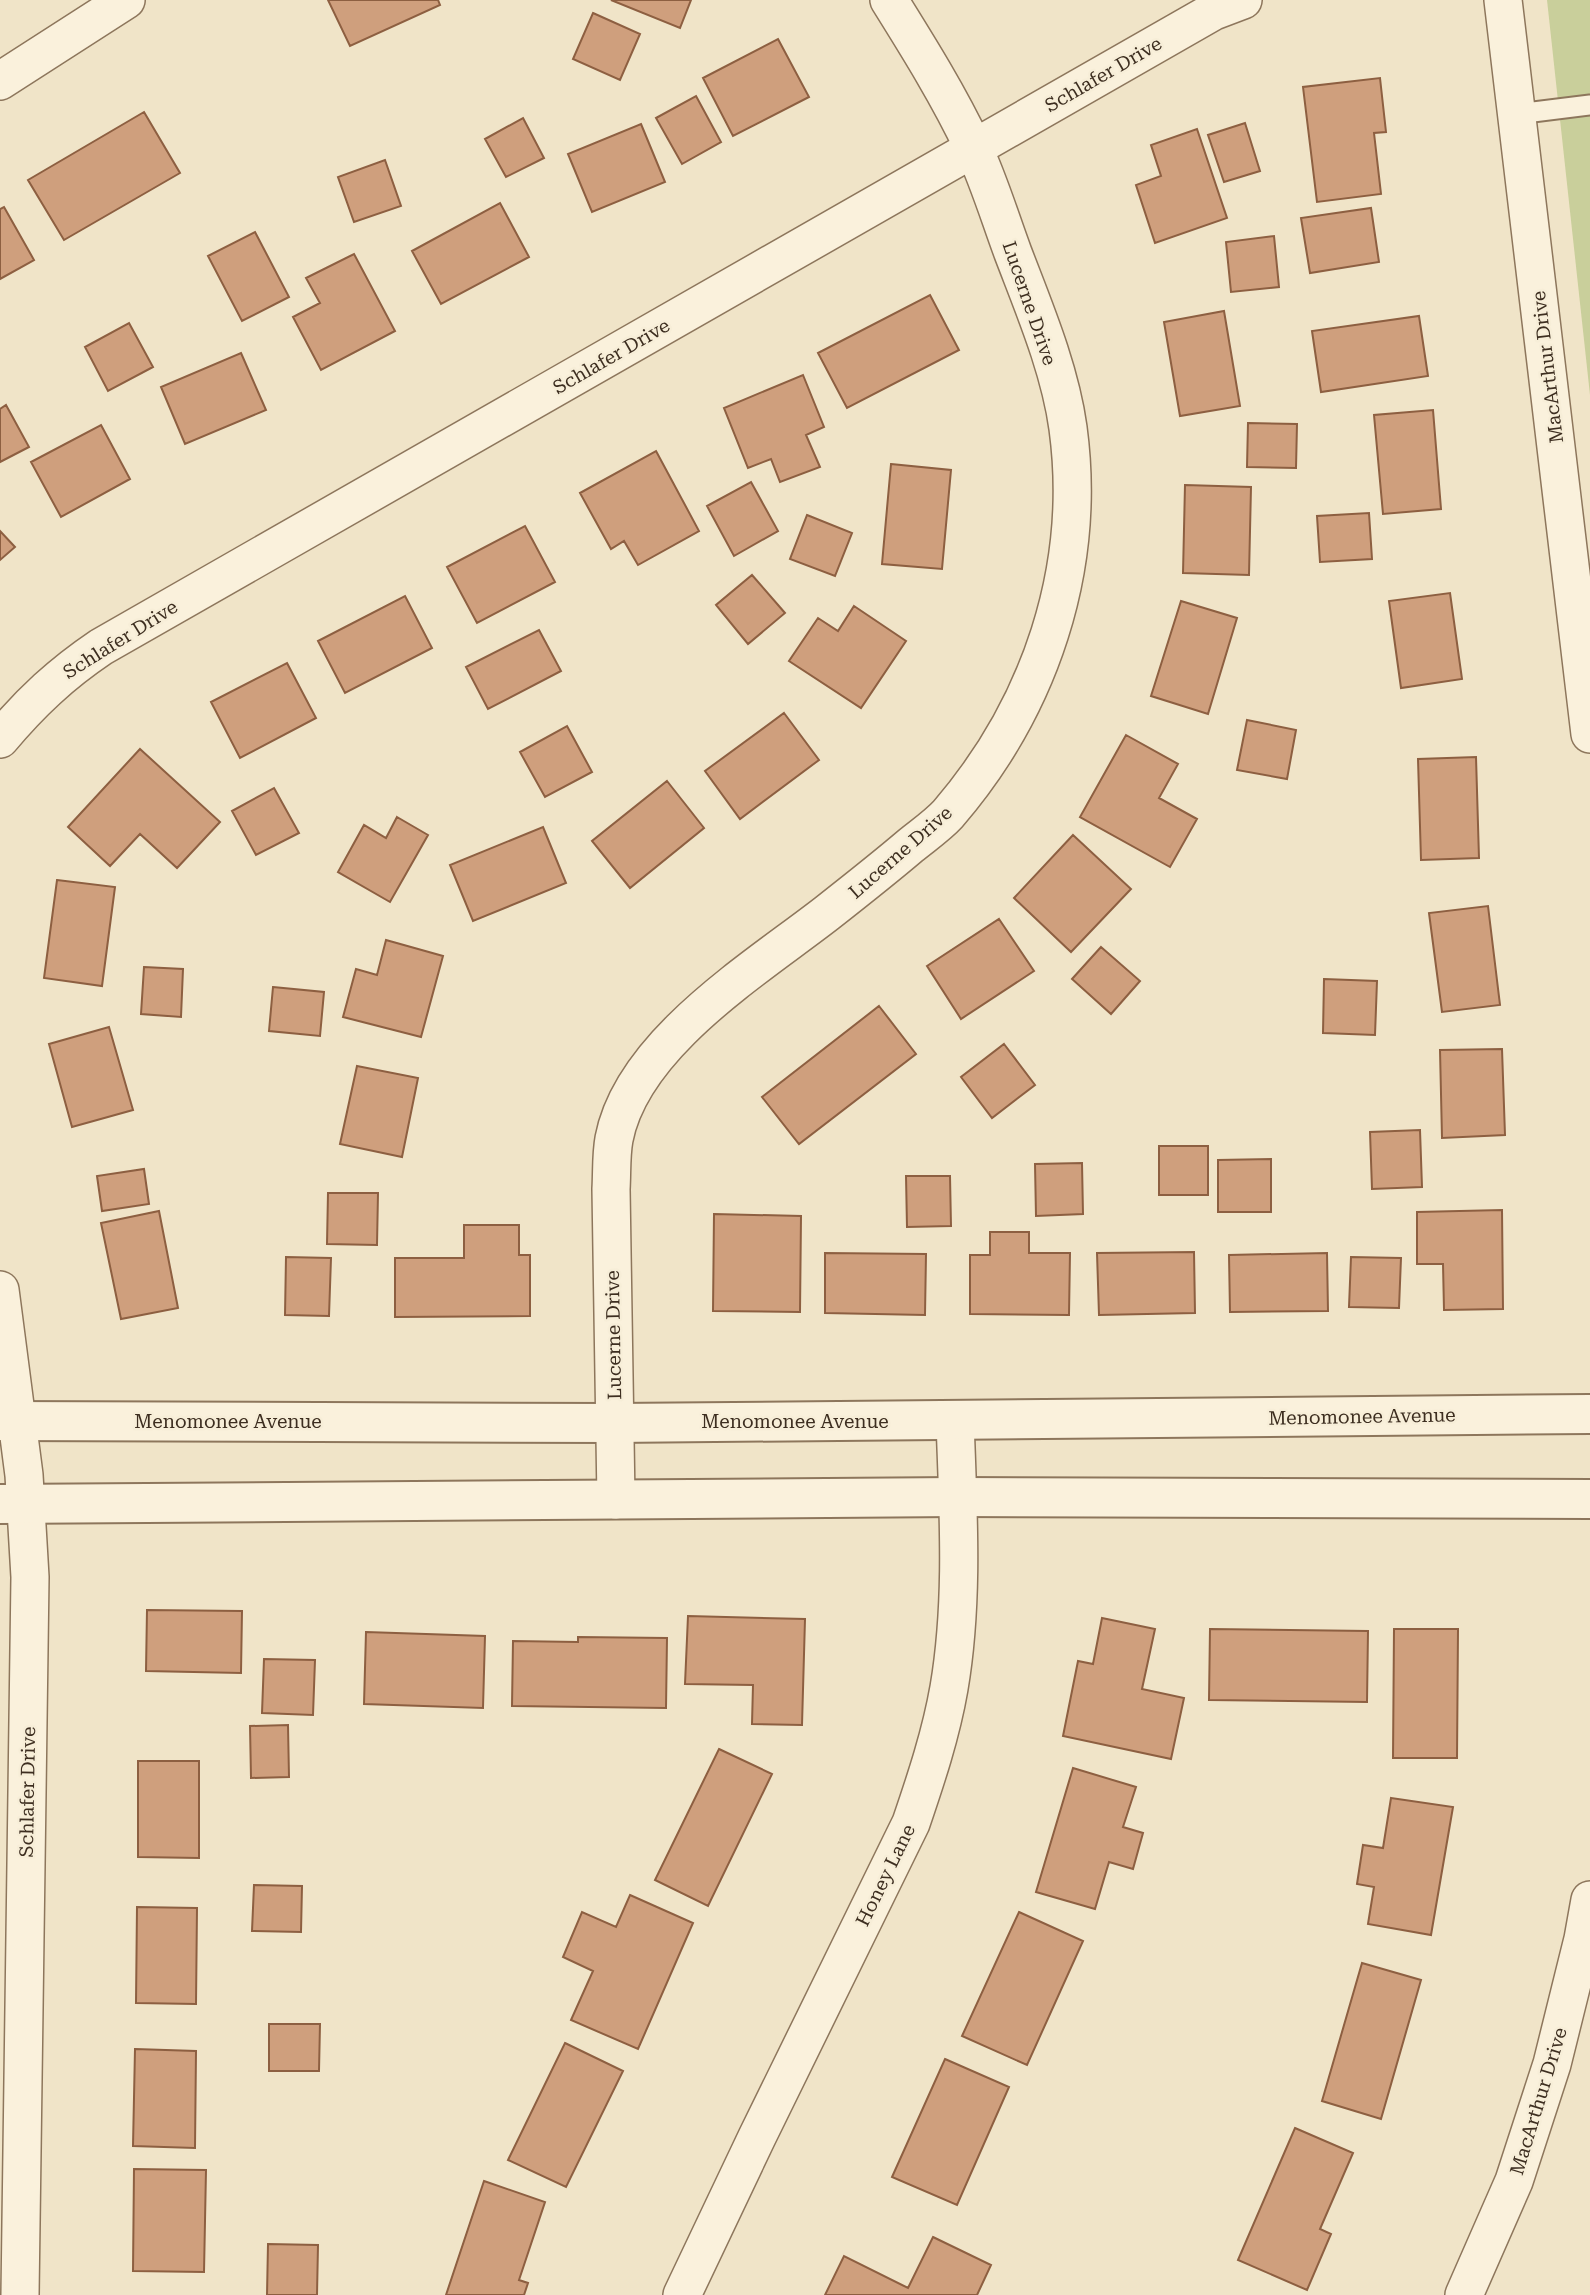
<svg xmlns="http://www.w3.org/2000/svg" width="1590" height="2295" viewBox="0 0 1590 2295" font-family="'Roboto Serif',serif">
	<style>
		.green { fill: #c9cf9b }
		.building { fill: #cf9f7d; stroke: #8d5f41; stroke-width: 2 }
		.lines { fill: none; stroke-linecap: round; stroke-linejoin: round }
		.service-casing { stroke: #8d765c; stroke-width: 23 }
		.minor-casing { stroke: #8d765c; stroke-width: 40 }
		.tertiary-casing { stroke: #8d765c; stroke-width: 42 }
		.service { stroke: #faf1dc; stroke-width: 19 }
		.minor { stroke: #faf1dc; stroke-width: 37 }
		.tertiary { stroke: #faf1dc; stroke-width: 38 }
		.labels { text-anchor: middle; stroke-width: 5; stroke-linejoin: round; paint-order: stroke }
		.street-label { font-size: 19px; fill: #3d2e20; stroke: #f7eed8 }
	</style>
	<rect width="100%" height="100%" fill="#f0e4c8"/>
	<path class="green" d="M1547 0H1590V395Z"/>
	<path class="building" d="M328 0H438L440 5 350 46Z
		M611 0H691L680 28Z
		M593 13 640 34 620 80 573 59Z
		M778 39 809 97 733 136 703 78Z
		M1380 78 1386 132 1374 133 1381 194 1317 202 1303 87Z
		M696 96 721 142 682 164 656 118Z
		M144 112 180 173 64 240 28 180Z
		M523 118 544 158 506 177 485 139Z
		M1245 123 1260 171 1224 182 1208 135Z
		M641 124 665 182 592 212 568 154Z
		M1197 129 1227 218 1155 243 1136 185 1161 176 1151 145Z
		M385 160 401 206 354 222 338 177Z
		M500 203 529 257 441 304 412 251Z
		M4 207 34 260 0 279V209Z
		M1371 208 1379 262 1310 273 1301 218Z
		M255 232 289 297 242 321 208 256Z
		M1274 236 1279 287 1231 292 1226 242Z
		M354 254 395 331 321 370 293 317 320 303 306 278Z
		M930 295 959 350 847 408 818 353Z
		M1224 311 1240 406 1180 416 1164 322Z
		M1419 316 1428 376 1321 392 1312 331Z
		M129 323 153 367 108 391 85 347Z
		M241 353 266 410 185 444 161 387Z
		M803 375 824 427 806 435 820 467 780 482 771 459 748 468 724 408Z
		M6 405 29 447 0 462V409Z
		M1433 410 1441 509 1383 514 1374 415Z
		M1248 423 1297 424 1296 468 1247 467Z
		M101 425 130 479 61 517 31 462Z
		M656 451 699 531 638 565 624 541 611 549 580 493Z
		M891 464 951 470 942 569 882 564Z
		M751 482 778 531 734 556 707 506Z
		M1185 485 1251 487 1249 575 1183 573Z
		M1369 513 1372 559 1320 562 1317 516Z
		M807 515 852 533 835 576 790 559Z
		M525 526 555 582 477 623 447 567Z
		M0 531 15 547 0 560Z
		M752 575 785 613 748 644 716 605Z
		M1450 593 1462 679 1401 688 1389 601Z
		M405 596 432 648 345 693 318 641Z
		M1181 601 1237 618 1208 714 1151 696Z
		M854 606 906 641 861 708 789 661 818 618 838 631Z
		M539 630 561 671 488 709 466 667Z
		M287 663 316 718 240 758 211 702Z
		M784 713 819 760 740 819 705 771Z
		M1247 720 1296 730 1287 779 1237 770Z
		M567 726 592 772 545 797 520 752Z
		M1126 735 1178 764 1159 798 1197 819 1170 867 1080 817Z
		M140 749 220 822 177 868 140 834 110 866 68 827Z
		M1476 757 1479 858 1421 860 1418 759Z
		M667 781 704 828 630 888 592 841Z
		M274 788 299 833 256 855 232 811Z
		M397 817 428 835 390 902 338 872 364 825 386 838Z
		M543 827 566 883 473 921 450 865Z
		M1073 835 1131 889 1071 952 1014 898Z
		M57 880 115 887 102 986 44 978Z
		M1488 906 1500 1005 1442 1012 1429 913Z
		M999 919 1034 971 961 1019 927 966Z
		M386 940 443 956 421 1037 343 1017 356 969 377 975Z
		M1101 947 1140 981 1111 1014 1072 979Z
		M144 967 183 969 181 1017 141 1014Z
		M1324 979 1377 981 1375 1035 1323 1033Z
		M273 987 324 992 320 1036 269 1031Z
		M879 1006 916 1054 799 1144 762 1097Z
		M109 1027 133 1110 72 1127 49 1044Z
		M1004 1044 1035 1085 992 1118 961 1077Z
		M1502 1049 1505 1135 1442 1138 1440 1050Z
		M357 1066 418 1078 402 1157 340 1144Z
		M1420 1130 1422 1187 1372 1189 1370 1132Z
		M1159 1146H1208V1195H1159Z
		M1271 1159V1212H1218V1160Z
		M1082 1163 1083 1214 1036 1216 1035 1164Z
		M144 1169 149 1204 102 1211 97 1176Z
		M906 1176H950L951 1226 907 1227Z
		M328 1193H378L377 1245 327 1244Z
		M1502 1210 1503 1309 1444 1310 1443 1264H1417V1212Z
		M159 1211 178 1308 121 1319 101 1223Z
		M714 1214 801 1216 800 1312 713 1311Z
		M464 1225H519V1255H530V1316L395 1317V1258H464Z
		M990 1232H1029V1253H1070L1069 1315 970 1314V1255H990Z
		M1194 1252 1195 1313 1099 1315 1097 1253Z
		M825 1253 926 1254 925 1315 825 1313Z
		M1327 1253 1328 1311 1230 1312 1229 1255Z
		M286 1257 331 1258 329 1316 285 1315Z
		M1351 1257 1401 1258 1399 1308 1349 1307Z
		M147 1610 242 1611 241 1673 146 1671Z
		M688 1616 805 1619 802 1725 752 1724 753 1685 685 1684Z
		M1102 1618 1155 1629 1142 1689 1184 1698 1171 1759 1063 1736 1078 1661 1093 1664Z
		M1210 1629 1368 1631 1367 1702 1209 1700Z
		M1394 1629H1458L1457 1758H1393Z
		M366 1632 485 1636 483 1708 364 1704Z
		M578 1637 667 1638 666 1708 512 1706 513 1641 578 1642Z
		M264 1659 315 1660 313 1715 262 1713Z
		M288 1725 289 1777 251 1778 250 1726Z
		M719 1749 772 1774 708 1906 655 1880Z
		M138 1761H199V1858L138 1857Z
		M1073 1768 1136 1787 1123 1827 1143 1833 1133 1869 1109 1862 1095 1909 1036 1892Z
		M1391 1798 1453 1807 1431 1935 1368 1924 1374 1887 1357 1884 1363 1845 1383 1848Z
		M254 1885 302 1886 301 1932 252 1931Z
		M630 1895 693 1923 638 2049 571 2020 593 1971 563 1957 582 1912 616 1927Z
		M137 1907 197 1908 196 2004 136 2003Z
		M1019 1912 1083 1941 1027 2065 962 2036Z
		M1362 1963 1421 1980 1381 2119 1322 2101Z
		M269 2024H320L319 2071H269Z
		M565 2043 623 2071 566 2187 508 2160Z
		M135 2049 196 2051 195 2148 133 2146Z
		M945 2059 1009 2087 957 2205 892 2177Z
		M1295 2128 1353 2153 1320 2229 1331 2234 1307 2290 1238 2260Z
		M134 2169 206 2170 204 2272 133 2271Z
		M484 2181 545 2202 519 2280 528 2283 524 2295H446Z
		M933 2237 991 2265 977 2295H825L844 2256 908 2288Z
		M268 2244 318 2245 317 2295H267Z"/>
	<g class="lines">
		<g class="service-casing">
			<path id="service" d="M1517 114 1590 105"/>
		</g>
		<g class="minor-casing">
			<path id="minor" d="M1503 0 1590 734
				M0 81 126 0
				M0 739C31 702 61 674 101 647L1214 11 1243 0
				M0 1290 24 1475 30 1577 20 2295
				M616 1500 611 1189C612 1173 611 1155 614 1139 632 1044 755 969 827 913 855 891 883 869 910 846 922 836 937 826 948 814 1040 707 1087 569 1068 428 1060 369 1034 308 1013 253 1000 218 989 181 973 147 949 96 919 48 889 0
				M682 2295 757 2137 911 1823C926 1779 941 1734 949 1688 964 1600 958 1509 955 1420
				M1464 2295 1514 2181 1552 2064 1583 1939 1590 1900"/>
		</g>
		<g class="tertiary-casing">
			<path id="tertiary" d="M0 1421 615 1423 1590 1414
				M0 1504 957 1497 1590 1499"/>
		</g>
		<use href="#service" class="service"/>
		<use href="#minor" class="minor"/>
		<use href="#tertiary" class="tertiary"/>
	</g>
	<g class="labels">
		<g class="street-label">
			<text transform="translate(1103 74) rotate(-30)" y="7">Schlafer Drive</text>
			<text transform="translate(1030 303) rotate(71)" y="7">Lucerne Drive</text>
			<text transform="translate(611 356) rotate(-30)" y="7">Schlafer Drive</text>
			<text transform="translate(1547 367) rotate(-97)" y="7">MacArthur Drive</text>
			<text transform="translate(120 639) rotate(-32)" y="7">Schlafer Drive</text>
			<text transform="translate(900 852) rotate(-41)" y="7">Lucerne Drive</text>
			<text transform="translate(613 1335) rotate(-91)" y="7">Lucerne Drive</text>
			<text transform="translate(1362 1416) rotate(-1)" y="7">Menomonee Avenue</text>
			<text x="228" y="1428">Menomonee Avenue</text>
			<text x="795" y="1428">Menomonee Avenue</text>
			<text transform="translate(27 1792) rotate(-89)" y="7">Schlafer Drive</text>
			<text transform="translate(885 1875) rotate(-64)" y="7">Honey Lane</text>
			<text transform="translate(1538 2101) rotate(-73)" y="7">MacArthur Drive</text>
		</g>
	</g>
</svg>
